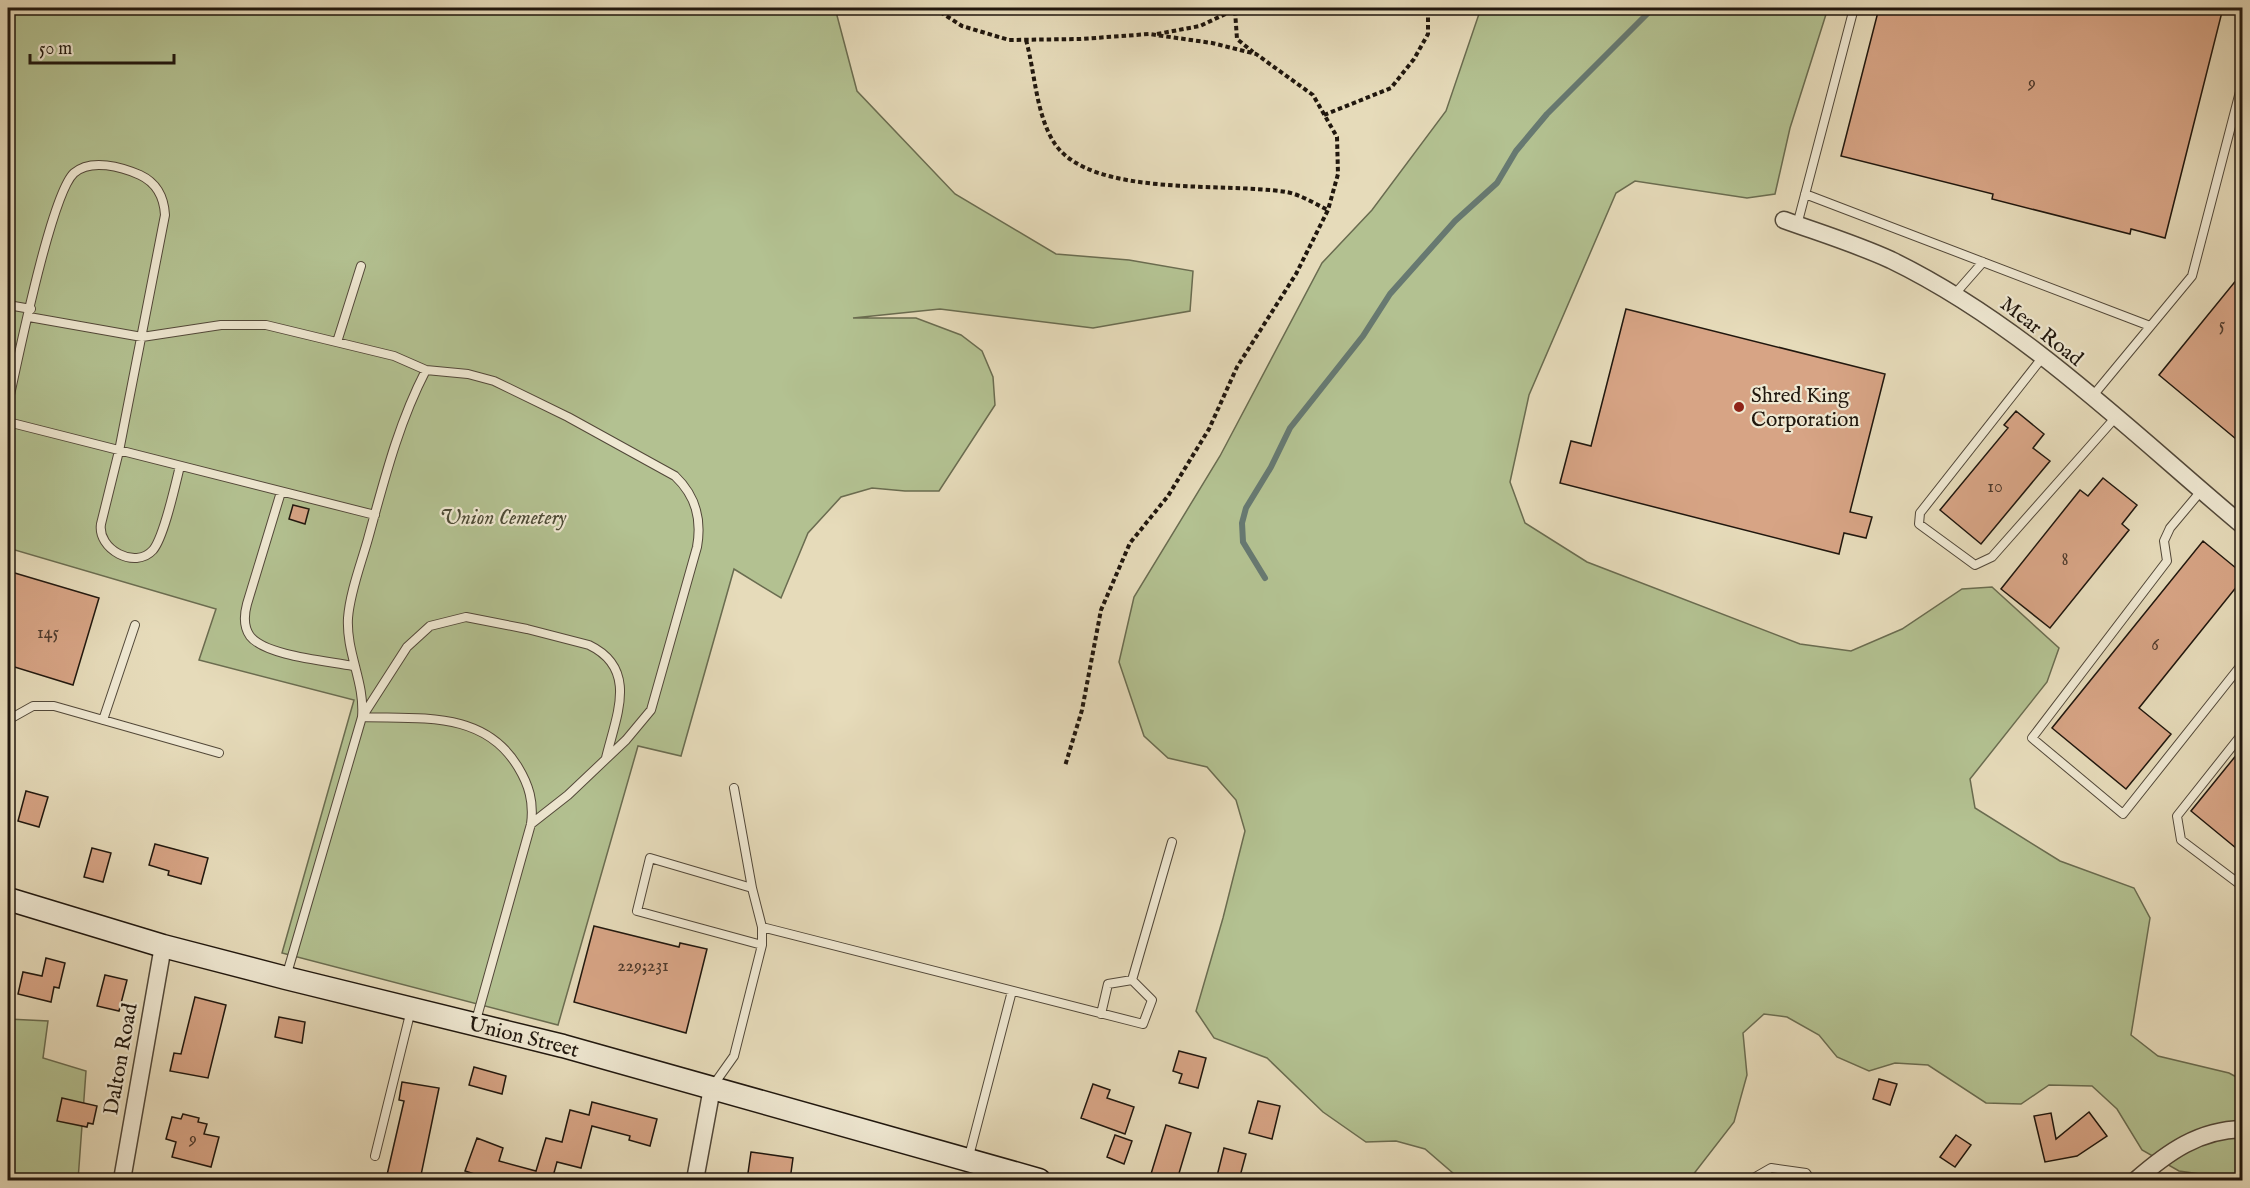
<svg xmlns="http://www.w3.org/2000/svg" width="2250" height="1188" viewBox="0 0 2250 1188" font-family="'IM FELL English',serif">
	<style>
		.green { fill: #b3c191; stroke: #6a6c50; stroke-width: 1.5 }
		.lines { fill: none; stroke-linecap: round; stroke-linejoin: round }
		.stream { stroke: #677971; stroke-width: 6 }
		.building { fill: #d7a485; stroke: #20170e; stroke-width: 1.5 }
		.lane-casing { stroke: #524839; stroke-width: 10 }
		.street-casing { stroke: #524839; stroke-width: 19 }
		.secondary-casing { stroke: #20170e; stroke-width: 25 }
		.path { stroke: #20170e; stroke-width: 4; stroke-dasharray: 4.5 3; stroke-linecap: butt }
		.lane { stroke: #efe8d2; stroke-width: 8 }
		.street { stroke: #efe8d2; stroke-width: 16 }
		.secondary { stroke: #efe8d2; stroke-width: 22 }
		.poi-dot { fill: #8f2418; stroke: #efe8d2; stroke-width: 2 }
		.labels { text-anchor: middle; stroke-width: 4.5; stroke-linejoin: round; paint-order: stroke }
		.number-label { font-size: 18px; fill: #4e3a2c }
		.street-label { font-size: 21px; fill: #20170e; stroke: #efe8d2 }
		.poi-label { font-size: 21px; fill: #20170e; stroke: #efe8d2; text-anchor: start }
		.park-label { font-size: 21px; font-style: italic; fill: #4c4a35; stroke: #efe8d2 }
	</style>
	<rect width="100%" height="100%" fill="#e6dbba"/>
	<filter id="stains"><feTurbulence type="fractalNoise" baseFrequency=".00333" numOctaves="4"/><feColorMatrix values="0 0 0 0 .2 0 0 0 0 .09 0 0 0 0 .02 0 0 0 .5 -.17"/></filter>
	<radialGradient id="worn" r=".72"><stop offset=".6" stop-color="#630" stop-opacity="0"/><stop offset="1" stop-color="#630" stop-opacity=".3"/></radialGradient>
	<path class="green" d="M8 8H835L857 91 955 194 1056 254 1129 260 1193 271 1190 311 1093 328 940 309 853 318H916L961 335 982 351 993 377 995 405 939 491H905L872 488 841 497 808 533 781 598 734 569 681 756 638 746 558 1025 282 953 354 700 199 660 216 609 8 548Z
		M1481 8H1828L1790 128 1775 194 1747 198 1635 181 1616 193 1529 395 1510 482 1525 523 1587 562 1800 644 1851 651 1902 629 1962 589 1992 587 2059 648 2047 682 1970 779 1975 808 2060 861 2134 888 2150 918 2131 1035 2158 1056 2229 1073 2242 1080V1180L2179 1171 2142 1150 2117 1109 2092 1086 2049 1085 2021 1104 1986 1103 1928 1065 1895 1063 1869 1071 1837 1057 1819 1035 1787 1017 1764 1014 1743 1033 1747 1075 1734 1122 1689 1180H1461L1425 1149 1396 1141 1366 1142 1323 1112 1267 1058 1214 1038 1196 1011 1223 918 1245 831 1236 800 1207 767 1168 758 1144 736 1119 662 1134 597 1220 456 1322 263 1372 210 1446 111Z
		M8 1019 48 1021 43 1058 86 1071 78 1180H8Z"/>
	<g class="lines">
		<path class="stream" d="M1265 578 1243 542 1242 523 1246 508 1271 467 1290 428 1363 336 1390 294 1455 221 1497 183 1516 151 1547 114 1653 8"/>
	</g>
	<path class="building" d="M1879 8H2223L2165 238 2131 229 2130 234 1992 199 1993 194 1841 156Z
		M2242 273V444L2159 375Z
		M1626 309 1885 374 1850 512 1872 517 1866 538 1844 533 1839 554 1560 483 1571 441 1591 446Z
		M2016 411 2044 434 2033 448 2050 461 1981 544 1940 510 2008 428 2004 425Z
		M2103 478 2137 505 2122 524 2129 530 2050 628 2001 589 2080 490 2088 496Z
		M293 505 309 509 305 524 289 519Z
		M2203 541 2242 573V580L2139 708 2171 734 2126 789 2052 728Z
		M8 571 99 598 73 685 8 665Z
		M2242 748V853L2191 811Z
		M26 791 48 797 39 827 18 821Z
		M155 844 208 858 201 884 168 875 169 871 149 865Z
		M92 848 111 853 103 882 84 877Z
		M594 926 679 947 680 943 707 949 686 1033 574 1002Z
		M46 958 65 963 59 988 54 987 51 1002 18 994 23 972 42 976Z
		M105 975 127 980 119 1011 97 1006Z
		M195 997 226 1005 208 1078 170 1071 174 1053 181 1054Z
		M279 1017 305 1022 302 1043 275 1037Z
		M1179 1051 1206 1058 1198 1088 1179 1083 1182 1074 1173 1071Z
		M474 1067 506 1076 502 1094 469 1085Z
		M1879 1079 1897 1084 1890 1105 1873 1099Z
		M402 1082 439 1088 420 1180 387 1175 404 1101 399 1100Z
		M1093 1084 1110 1090 1107 1098 1134 1107 1125 1134 1081 1118Z
		M62 1098 97 1106 93 1124 88 1123 87 1127 57 1121Z
		M1258 1101 1280 1106 1272 1139 1249 1133Z
		M592 1102 657 1119 650 1146 629 1140 630 1136 592 1126 581 1168 557 1162 552 1180H493L465 1171 477 1138 503 1148 499 1161 536 1171 546 1138 562 1142 570 1110 589 1115Z
		M2089 1112 2107 1136 2077 1156 2045 1162 2034 1116 2051 1113 2056 1139Z
		M183 1114 199 1118 198 1122 207 1124 204 1134 219 1137 211 1167 172 1157 176 1142 166 1139 172 1117 181 1119Z
		M1166 1125 1191 1133 1177 1180 1151 1174Z
		M1115 1135 1132 1141 1124 1164 1107 1157Z
		M1956 1135 1971 1145 1955 1167 1940 1157Z
		M1224 1148 1246 1154 1239 1180H1216Z
		M751 1152 793 1158 790 1180H747Z"/>
	<g class="lines">
		<g class="lane-casing">
			<path id="lane" d="M1805 194 2150 326
				M1797 225 1854 8
				M1954 295 1983 262
				M8 305 31 309
				M29 317 142 337 221 325H266L394 356 426 370
				M337 342 361 266
				M2042 358 1920 513 1919 524 1975 565 1992 557 2115 418
				M2091 398 2192 276 2242 84
				M8 404C17 364 51 194 74 173 91 158 122 167 140 175 157 183 164 197 165 215L119 451 101 524C97 549 135 570 153 550 164 537 175 486 180 466
				M8 422 375 515
				M2201 491 2170 528 2164 541 2167 561 2032 738 2123 814 2242 664
				M281 492 247 604C244 615 243 626 250 636 265 656 328 661 353 666
				M8 720 33 706H54L219 753
				M103 720 135 625
				M2242 734 2177 816 2181 840 2242 886
				M734 788 752 888
				M762 927 752 888 650 858 637 911 762 945
				M286 977 362 717 407 647 430 626 466 617 527 629 589 645C639 669 616 716 606 758
				M1101 1014 1108 984 1132 980
				M475 1024 531 824C534 802 529 785 518 767 484 710 420 719 362 717 365 682 346 653 348 618 350 592 361 564 368 539 384 481 398 424 426 370L468 374 494 381 568 417 675 476C696 496 702 519 697 547L651 710 626 740 568 795 531 824
				M712 1087 734 1056 762 945V927L1143 1024 1152 1000 1132 980 1172 842
				M375 1156 411 1010
				M968 1160 1012 991
				M1750 1180 1771 1168 1806 1173 1811 1180"/>
		</g>
		<g class="street-casing">
			<path id="street" d="M1784 220C1820 233 1856 244 1891 260 2023 324 2131 432 2242 525
				M122 1180 163 946
				M695 1180 712 1088
				M2136 1180C2168 1152 2199 1130 2242 1129"/>
		</g>
		<g class="secondary-casing">
			<g id="secondary">
				<path id="s1" d="M8 899 163 946 286 978 563 1046 1039 1180"/>
			</g>
		</g>
		<path class="path" d="M934 8 962 26 1009 40 1081 39 1149 34 1212 43 1256 54 1313 95 1337 137 1338 174 1328 210 1296 274 1237 367 1209 429 1168 496 1130 543 1101 610 1082 710 1065 766
			M1235 11 1237 39 1253 52
			M1157 34 1200 26 1238 8
			M1026 40C1035 72 1036 116 1055 144 1092 198 1226 182 1286 192 1300 194 1315 204 1328 210
			M1324 115 1391 88 1414 59 1428 34V8"/>
		<use href="#lane" class="lane"/>
		<use href="#street" class="street"/>
		<use href="#secondary" class="secondary"/>
	</g>
	<circle class="poi-dot" cx="1739" cy="407" r="6"/>
	<g class="labels">
		<g class="number-label">
			<text x="2032" y="88">9</text>
			<text x="2222" y="330">5</text>
			<text x="1995" y="492">10</text>
			<text x="2065" y="565">8</text>
			<text x="48" y="638">145</text>
			<text x="2155" y="650">6</text>
			<text x="643" y="971">229;231</text>
			<text x="193" y="1144">9</text>
		</g>
		<g class="street-label">
			<text transform="translate(2042 331) rotate(38)" y="7">Mear Road</text>
			<text dy="7" stroke="none"><textPath href="#s1" startOffset="534">Union Street</textPath></text>
			<text transform="translate(120 1059) rotate(-80)" y="7">Dalton Road</text>
		</g>
		<g class="poi-label">
			<text x="1751" y="402">Shred King<tspan x="1751" dy="24">Corporation</tspan></text>
		</g>
		<g class="park-label">
			<text x="503" y="524">Union Cemetery</text>
		</g>
	</g>
	<rect width="2250" height="1188" fill="none" stroke="#e6dbba" stroke-width="30"/>
	<rect x="9" y="9" width="2232" height="1170" fill="none" stroke="#20170e" stroke-width="3"/>
	<rect x="15" y="15" width="2220" height="1158" fill="none" stroke="#20170e" stroke-width="1.5"/>
	<path d="M30 54v9h144v-9" fill="none" stroke="#20170e" stroke-width="3"/>
	<text x="39" y="54" font-size="18" fill="#20170e" stroke="#efe8d2" stroke-width="4.5" paint-order="stroke">50 m</text>
	<rect width="100%" height="100%" filter="url(#stains)"/>
	<rect width="100%" height="100%" fill="url(#worn)"/>
</svg>
